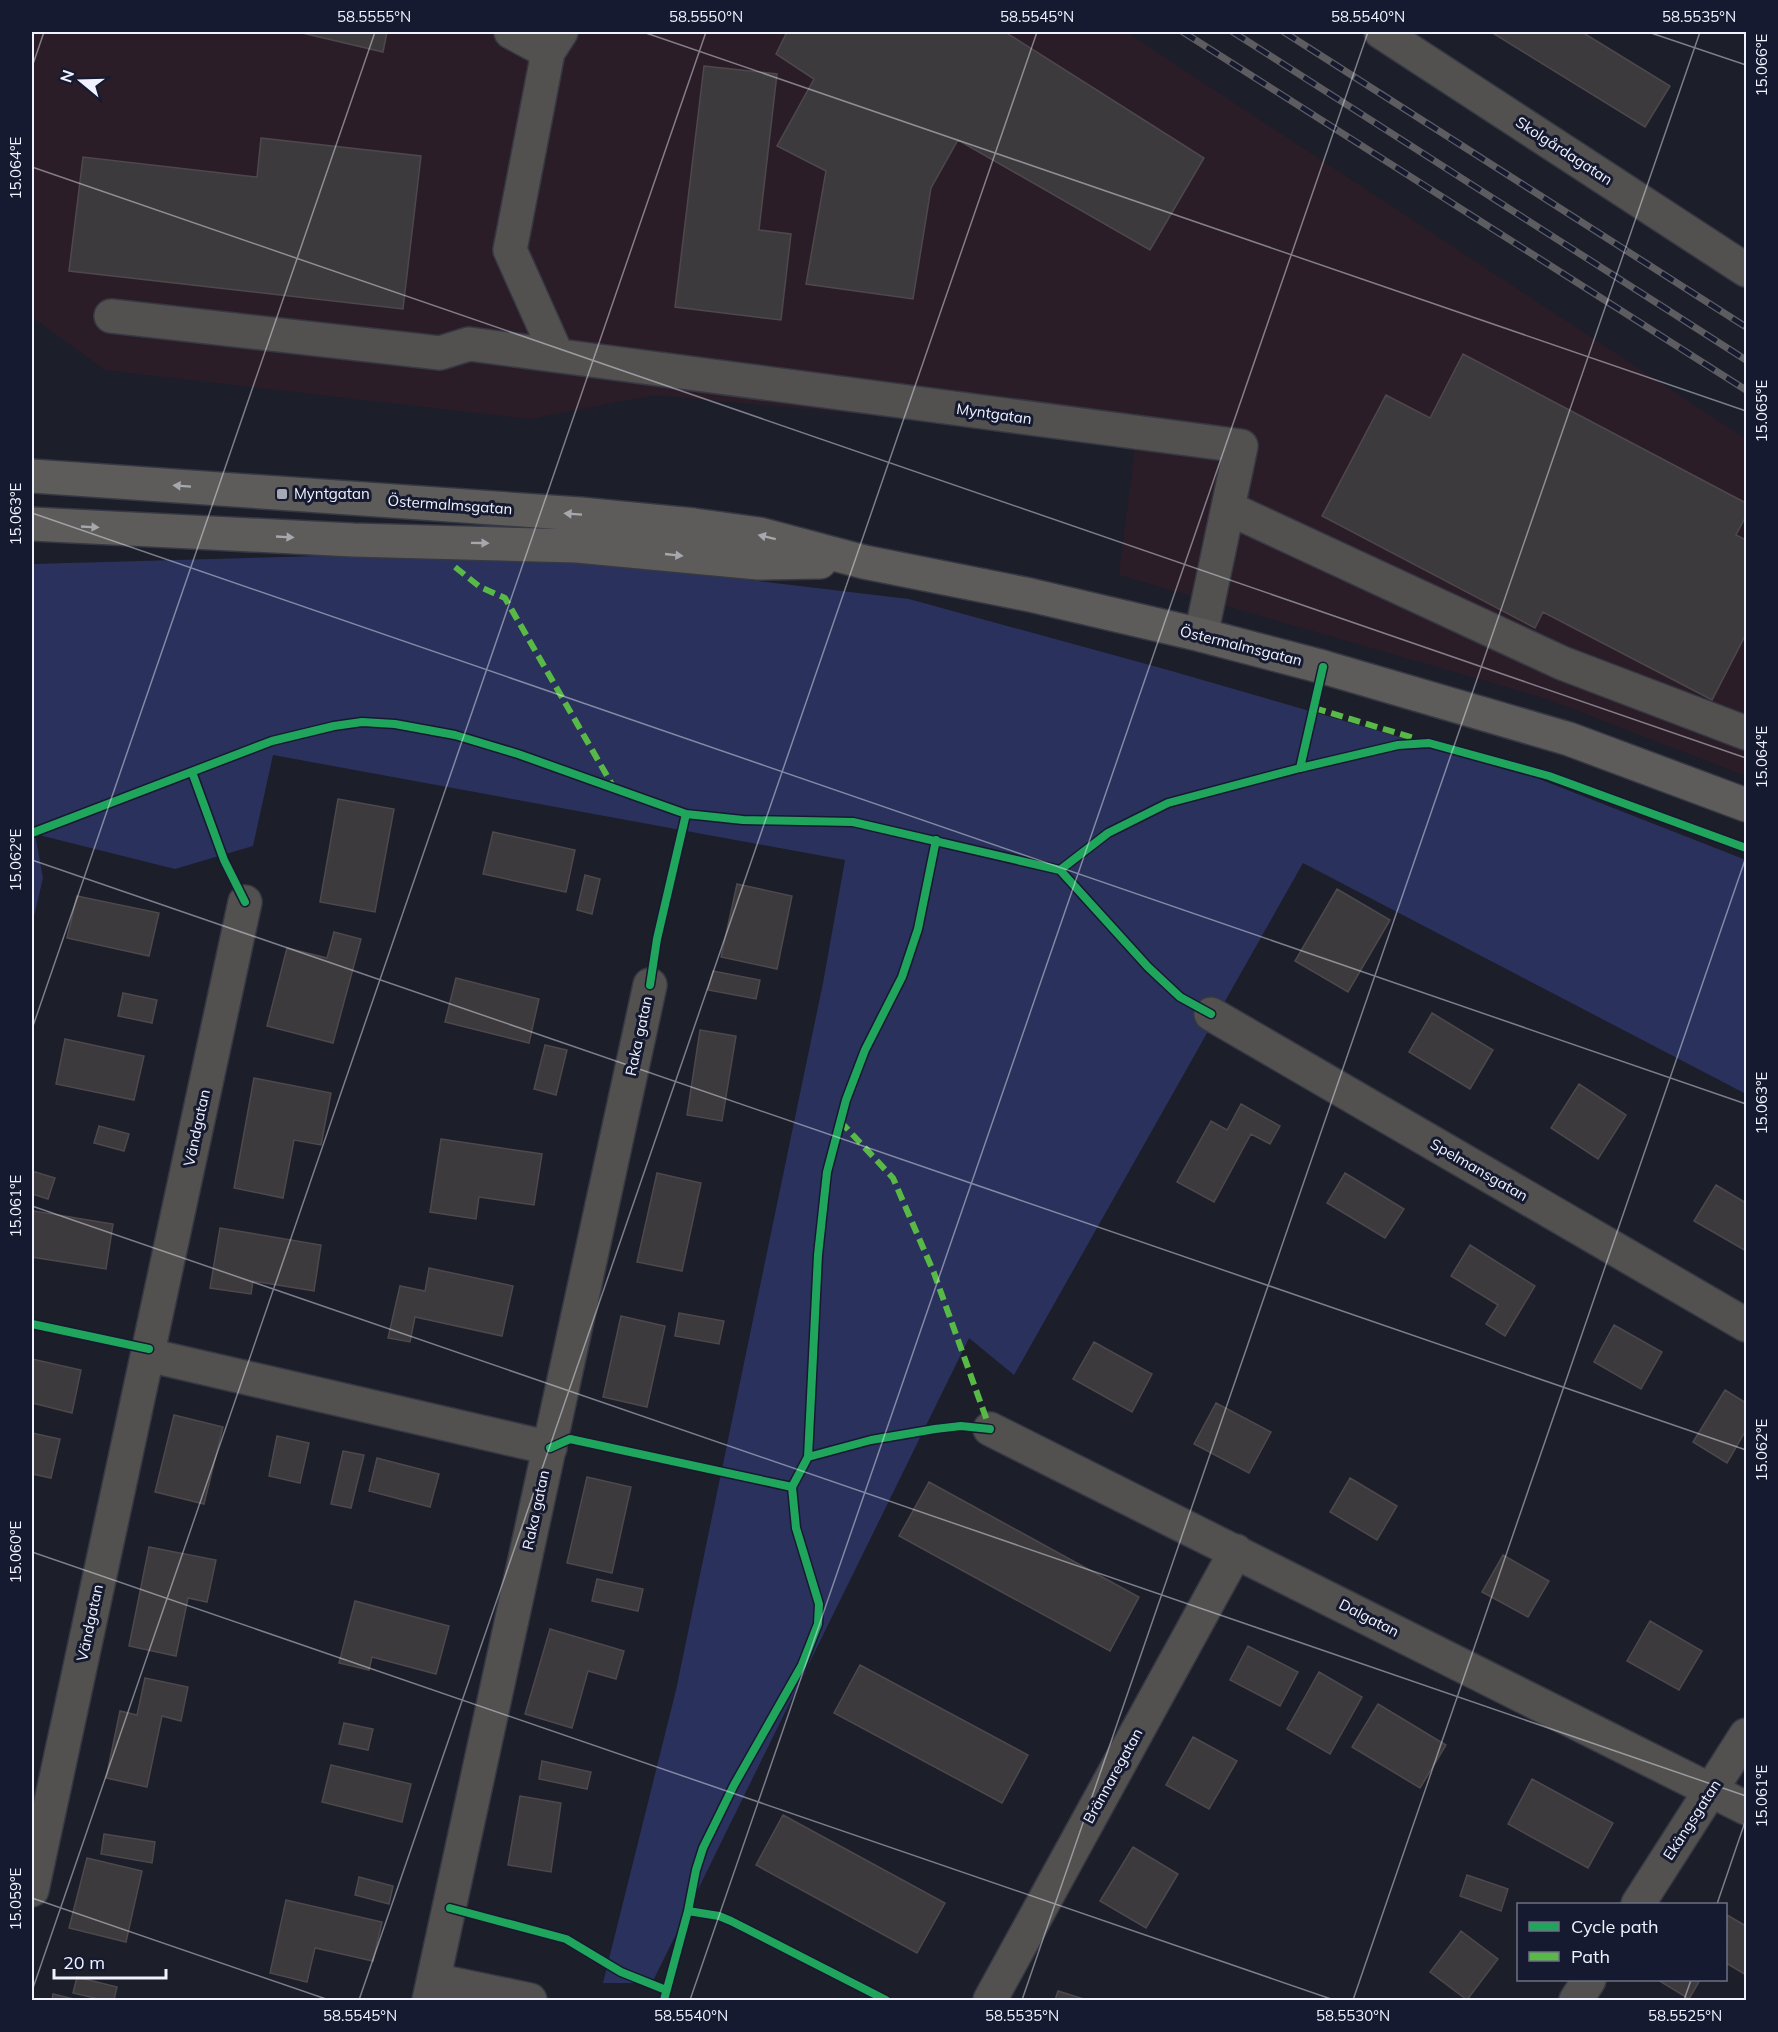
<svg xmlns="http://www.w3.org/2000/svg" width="1778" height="2032" viewBox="0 0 1778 2032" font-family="Mulish,sans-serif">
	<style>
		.industrial { fill: #2b1d28 }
		.green { fill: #2a315c }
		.building { fill: #3d3a3d; stroke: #4d484b; stroke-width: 1.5 }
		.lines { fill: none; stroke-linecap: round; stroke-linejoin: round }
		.minor-casing { stroke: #363843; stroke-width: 36 }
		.major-casing { stroke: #363843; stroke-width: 36 }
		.minor { stroke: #525150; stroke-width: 33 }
		.major { stroke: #5d5c5b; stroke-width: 33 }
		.rail-casing { stroke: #5d5d61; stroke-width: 7 }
		.rail { stroke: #161a30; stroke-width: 4.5; stroke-dasharray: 14; stroke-linecap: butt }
		.quiet { stroke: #58b947; stroke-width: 6; stroke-dasharray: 12 6; stroke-linecap: butt }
		.cycleway-casing { stroke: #161a30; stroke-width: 11 }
		.cycleway { stroke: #20a55d; stroke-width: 8 }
		.oneway { fill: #a6a8ad }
		.ticks { fill: none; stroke: #f0f3ff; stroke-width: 1.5; stroke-opacity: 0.45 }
		.poi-dot { fill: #a6a8b4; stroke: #161a30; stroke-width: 2 }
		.labels { text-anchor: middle; stroke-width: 6; stroke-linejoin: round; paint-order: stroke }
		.street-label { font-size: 15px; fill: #f0f3ff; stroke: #161a30 }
		.poi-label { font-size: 15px; fill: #f0f3ff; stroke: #161a30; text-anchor: start }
		.neatline { fill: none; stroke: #f0f3ff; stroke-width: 2 }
		.ticks-label { font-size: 15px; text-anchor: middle; fill: #f0f3ff }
	</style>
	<rect width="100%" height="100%" fill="#1c1e2a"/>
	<path class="industrial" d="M32 32H1126L1746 439V776L1544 698 1119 575 1136 440 655 395 529 419 105 370 32 317Z"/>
	<path class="green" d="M356 555 580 560 909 599 1168 670 1524 773 1746 860V1094L1303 863 1014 1375 969 1338 652 1983H603L676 1690 823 983 845 860 273 755 253 846 175 869 35 834 43 878 32 925V564Z"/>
	<path class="building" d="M298 32H387L383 52Z
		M787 32H1005L1204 158 1150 250 958 140 931 188 913 299 806 284 826 171 777 146 814 79 776 54Z
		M1491 32H1582L1670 86 1645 127Z
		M704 66 777 74 759 230 791 234 781 320 675 307Z
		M261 138 421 156 403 309 69 271 83 157 257 177Z
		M1463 354 1746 503V516L1736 535 1746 540V634L1712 700 1543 612 1535 628 1322 516 1386 395 1430 418Z
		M338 799 394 809 375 912 320 902Z
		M493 832 575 850 566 892 483 874Z
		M585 875 600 879 592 914 577 910Z
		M737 884 792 896 777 969 721 957Z
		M1337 889 1390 920 1348 992 1295 961Z
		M77 896 159 913 149 956 67 938Z
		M334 932 361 939 333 1043 267 1026 287 948 327 958Z
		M713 971 760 980 756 999 708 990Z
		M456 978 539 999 529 1043 445 1022Z
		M123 993 157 1000 152 1023 118 1016Z
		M1432 1013 1493 1050 1470 1089 1409 1052Z
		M700 1030 736 1036 722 1121 687 1115Z
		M65 1039 144 1056 134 1100 56 1084Z
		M545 1045 567 1050 556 1095 534 1089Z
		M254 1078 331 1093 321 1145 294 1140 283 1198 234 1188Z
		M1579 1084 1626 1115 1598 1159 1551 1128Z
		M1241 1104 1280 1126 1270 1144 1251 1134 1214 1202 1177 1182 1211 1121 1227 1130Z
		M99 1126 129 1134 124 1151 94 1143Z
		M441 1139 542 1154 534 1205 479 1197 476 1219 430 1212Z
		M32 1171 55 1178 48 1199 32 1194Z
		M657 1173 701 1183 682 1271 637 1262Z
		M1345 1173 1404 1209 1385 1238 1327 1203Z
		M1716 1185 1746 1203V1251L1694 1221Z
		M34 1211 113 1224 106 1269 32 1257V1229Z
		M220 1228 321 1245 314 1291 253 1281 251 1294 210 1288Z
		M1470 1245 1535 1286 1505 1336 1486 1324 1498 1305 1451 1276Z
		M429 1268 513 1286 502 1336 415 1317 410 1342 388 1338 400 1286 425 1291Z
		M679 1313 724 1321 719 1344 675 1336Z
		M621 1316 665 1326 647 1407 603 1397Z
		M1614 1325 1662 1352 1641 1389 1594 1362Z
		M1094 1342 1152 1374 1132 1412 1073 1379Z
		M32 1359 81 1370 72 1413 32 1403Z
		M1725 1390 1746 1403V1430L1727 1463 1693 1442Z
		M1216 1403 1271 1432 1249 1473 1194 1444Z
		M174 1415 223 1427 204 1504 155 1492Z
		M32 1433 60 1439 51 1478 32 1474Z
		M277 1436 309 1443 300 1483 269 1476Z
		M343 1451 364 1455 351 1508 331 1504Z
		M377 1458 439 1474 430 1507 369 1491Z
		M587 1477 631 1487 612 1573 567 1563Z
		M1350 1478 1397 1506 1377 1540 1330 1512Z
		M929 1482 1139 1597 1110 1651 899 1536Z
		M149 1547 216 1560 207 1602 188 1598 176 1656 129 1646Z
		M1503 1555 1549 1581 1528 1617 1482 1592Z
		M597 1579 643 1589 638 1611 592 1601Z
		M355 1601 449 1626 436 1674 372 1657 369 1670 339 1663Z
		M1650 1621 1702 1651 1679 1690 1627 1661Z
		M550 1629 624 1651 616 1679 588 1671 572 1728 525 1714Z
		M1248 1646 1298 1672 1280 1706 1230 1680Z
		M860 1665 1028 1755 1002 1803 834 1713Z
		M1319 1672 1362 1697 1330 1754 1287 1729Z
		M145 1678 188 1687 181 1721 162 1716 147 1787 106 1778 120 1711 137 1715Z
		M1378 1704 1446 1745 1420 1788 1352 1747Z
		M344 1723 373 1729 368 1750 339 1744Z
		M1193 1737 1237 1761 1209 1809 1166 1785Z
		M542 1761 591 1772 587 1789 539 1779Z
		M331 1765 411 1784 402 1822 322 1802Z
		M1532 1779 1613 1823 1588 1868 1508 1824Z
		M520 1796 561 1803 551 1872 508 1865Z
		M783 1815 945 1903 917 1953 756 1865Z
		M104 1834 155 1842 152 1863 101 1854Z
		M1133 1847 1178 1874 1146 1928 1100 1901Z
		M87 1858 142 1871 126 1942 69 1928Z
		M1467 1875 1508 1889 1501 1911 1460 1896Z
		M359 1877 393 1886 389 1904 355 1895Z
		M286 1900 382 1922 373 1961 315 1948 307 1982 270 1973Z
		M1727 1915 1746 1926V1975L1726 1963Z
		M1461 1931 1498 1959 1467 2000 1430 1972Z
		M77 1977 117 1987 114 2000H103L73 1993Z
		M1658 1980H1700L1689 1999Z
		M1058 1991 1087 2000H1055Z
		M53 1994 78 2000H52Z"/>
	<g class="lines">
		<g class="minor-casing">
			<path id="minor" d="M511 32 548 52
				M1381 32 1746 270
				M111 316 440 353 469 344 1241 446 1201 635
				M557 355 510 250 548 52 561 32
				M1228 508 1562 663 1746 733
				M1211 1014 1746 1325
				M148 1355 550 1448
				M990 1429 1746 1808
				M32 1890 245 902
				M1638 1904 1746 1735
				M434 1980 530 2000
				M429 2000 650 985
				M990 2000 1236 1551
				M1576 2000 1589 1980"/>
		</g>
		<g class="major-casing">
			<path id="major" d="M32 476 580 514 694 525 759 534 864 562 1030 595 1201 635 1323 667 1569 739 1746 805
				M32 524 353 540 577 546 758 563 820 562"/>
		</g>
		<use href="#minor" class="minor"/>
		<use href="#major" class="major"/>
		<g class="rail-casing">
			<path id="rail" d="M1183 32 1746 390
				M1233 32 1746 360
				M1284 32 1746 327"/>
		</g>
		<use href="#rail" class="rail"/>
		<path class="quiet" d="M455 567 480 587 505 598 614 788
			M1314 708 1417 739
			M840 1121 893 1178 934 1273 990 1429H987"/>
		<g class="cycleway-casing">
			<path id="cycleway" d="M1300 768 1323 667
				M192 772 224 860 245 902
				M32 833 272 741 334 726 362 722 395 724 455 735 518 754 686 814 743 820 853 822 1060 870 1148 967 1180 997 1211 1014
				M1060 870 1108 833 1168 803 1300 768 1398 745 1429 743 1549 776 1746 848
				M650 985 657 939 686 814
				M32 1324 149 1349
				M550 1448 570 1439 792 1487
				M808 1457 871 1440 935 1429 961 1426 990 1429
				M450 1908 566 1939 621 1972 666 1990
				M688 1911 719 1916 731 1921 886 2000
				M664 2000 688 1911 696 1870 703 1848 734 1785 802 1665 818 1624 819 1604 796 1528 792 1487 808 1457 818 1255 827 1172 846 1100 865 1050 902 977 918 929 936 840"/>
		</g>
		<use href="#cycleway" class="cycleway"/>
	</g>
	<defs><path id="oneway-solid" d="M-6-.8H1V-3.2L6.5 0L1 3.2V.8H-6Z" transform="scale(1.5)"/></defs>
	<g class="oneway">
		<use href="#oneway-solid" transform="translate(182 486) rotate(-176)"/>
		<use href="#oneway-solid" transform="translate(573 514) rotate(-176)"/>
		<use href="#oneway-solid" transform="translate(90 527) rotate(3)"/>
		<use href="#oneway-solid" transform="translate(285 537) rotate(3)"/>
		<use href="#oneway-solid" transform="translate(767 537) rotate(-166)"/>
		<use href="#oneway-solid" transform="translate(480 543) rotate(1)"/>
		<use href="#oneway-solid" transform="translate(674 555) rotate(6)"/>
	</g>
	<path class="ticks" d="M643 32 1746 411M1648 32 1746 65M32 67 44 32M32 167 1746 758M32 513 1746 1104M32 860 1746 1450M32 1029 375 32M32 1206 1746 1796M32 1552 1334 2000M32 1898 329 2000M1717 1904 1746 1819M32 1991 706 32M359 2000 1037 32M690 2000 1368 32M1022 2000 1700 32M1353 2000 1746 857M1684 2000 1691 1980"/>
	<rect class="poi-dot" x="276" y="488" width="12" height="12" rx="3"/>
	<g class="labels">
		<g class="street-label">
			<text transform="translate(1564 151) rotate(33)" y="5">Skolgårdagatan</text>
			<text transform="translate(994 414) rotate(8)" y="5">Myntgatan</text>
			<text transform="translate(450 505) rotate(4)" y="5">Östermalmsgatan</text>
			<text transform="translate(1241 646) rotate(14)" y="5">Östermalmsgatan</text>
			<text transform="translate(639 1036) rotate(-78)" y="5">Raka gatan</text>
			<text transform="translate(197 1128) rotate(-78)" y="5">Vändgatan</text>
			<text transform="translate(1479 1170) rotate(30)" y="5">Spelmansgatan</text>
			<text transform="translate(536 1510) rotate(-78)" y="5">Raka gatan</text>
			<text transform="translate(1369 1618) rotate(27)" y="5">Dalgatan</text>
			<text transform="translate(90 1623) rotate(-78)" y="5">Vändgatan</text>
			<text transform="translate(1113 1776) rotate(-61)" y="5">Brännaregatan</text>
			<text transform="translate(1692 1820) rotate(-57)" y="5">Ekängsgatan</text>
		</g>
		<g class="poi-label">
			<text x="294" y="499">Myntgatan</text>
		</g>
	</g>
	<rect width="1778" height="2032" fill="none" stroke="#161a30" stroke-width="66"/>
	<rect x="1517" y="1903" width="210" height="78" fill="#161a30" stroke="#6d7183" stroke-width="1.5"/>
	<rect x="1529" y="1922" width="30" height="9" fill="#20a55d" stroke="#6d7183" stroke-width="1.5"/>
	<text x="1571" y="1933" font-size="18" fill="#f0f3ff">Cycle path</text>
	<rect x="1529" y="1952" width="30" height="9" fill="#58b947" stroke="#6d7183" stroke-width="1.5"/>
	<text x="1571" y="1963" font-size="18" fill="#f0f3ff">Path</text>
	<g transform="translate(81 81) rotate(289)" stroke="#161a30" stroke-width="4.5" paint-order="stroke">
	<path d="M0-4.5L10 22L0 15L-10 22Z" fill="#f0f3ff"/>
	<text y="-9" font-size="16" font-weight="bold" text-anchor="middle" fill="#f0f3ff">N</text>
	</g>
	<path d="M54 1969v9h112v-9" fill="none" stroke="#f0f3ff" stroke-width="3"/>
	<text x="63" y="1969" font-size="18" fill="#f0f3ff" stroke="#161a30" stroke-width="4.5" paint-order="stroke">20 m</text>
	<rect x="33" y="33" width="1712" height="1966" class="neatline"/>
	<g class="ticks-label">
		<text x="374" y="22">58.5555°N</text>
		<text x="706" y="22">58.5550°N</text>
		<text x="1037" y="22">58.5545°N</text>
		<text x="1368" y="22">58.5540°N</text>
		<text x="1699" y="22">58.5535°N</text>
		<text transform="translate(1762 65) rotate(-90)" y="5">15.066°E</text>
		<text transform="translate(16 168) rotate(-90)" y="5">15.064°E</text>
		<text transform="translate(1762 411) rotate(-90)" y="5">15.065°E</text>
		<text transform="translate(16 514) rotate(-90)" y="5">15.063°E</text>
		<text transform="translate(1762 757) rotate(-90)" y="5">15.064°E</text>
		<text transform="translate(16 860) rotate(-90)" y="5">15.062°E</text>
		<text transform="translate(1762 1103) rotate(-90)" y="5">15.063°E</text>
		<text transform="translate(16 1206) rotate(-90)" y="5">15.061°E</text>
		<text transform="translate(1762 1450) rotate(-90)" y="5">15.062°E</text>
		<text transform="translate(16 1552) rotate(-90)" y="5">15.060°E</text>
		<text transform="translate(1762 1796) rotate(-90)" y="5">15.061°E</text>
		<text transform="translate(16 1899) rotate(-90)" y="5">15.059°E</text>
		<text x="360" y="2021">58.5545°N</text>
		<text x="691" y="2021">58.5540°N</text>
		<text x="1022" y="2021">58.5535°N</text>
		<text x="1353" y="2021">58.5530°N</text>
		<text x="1685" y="2021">58.5525°N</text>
	</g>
</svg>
